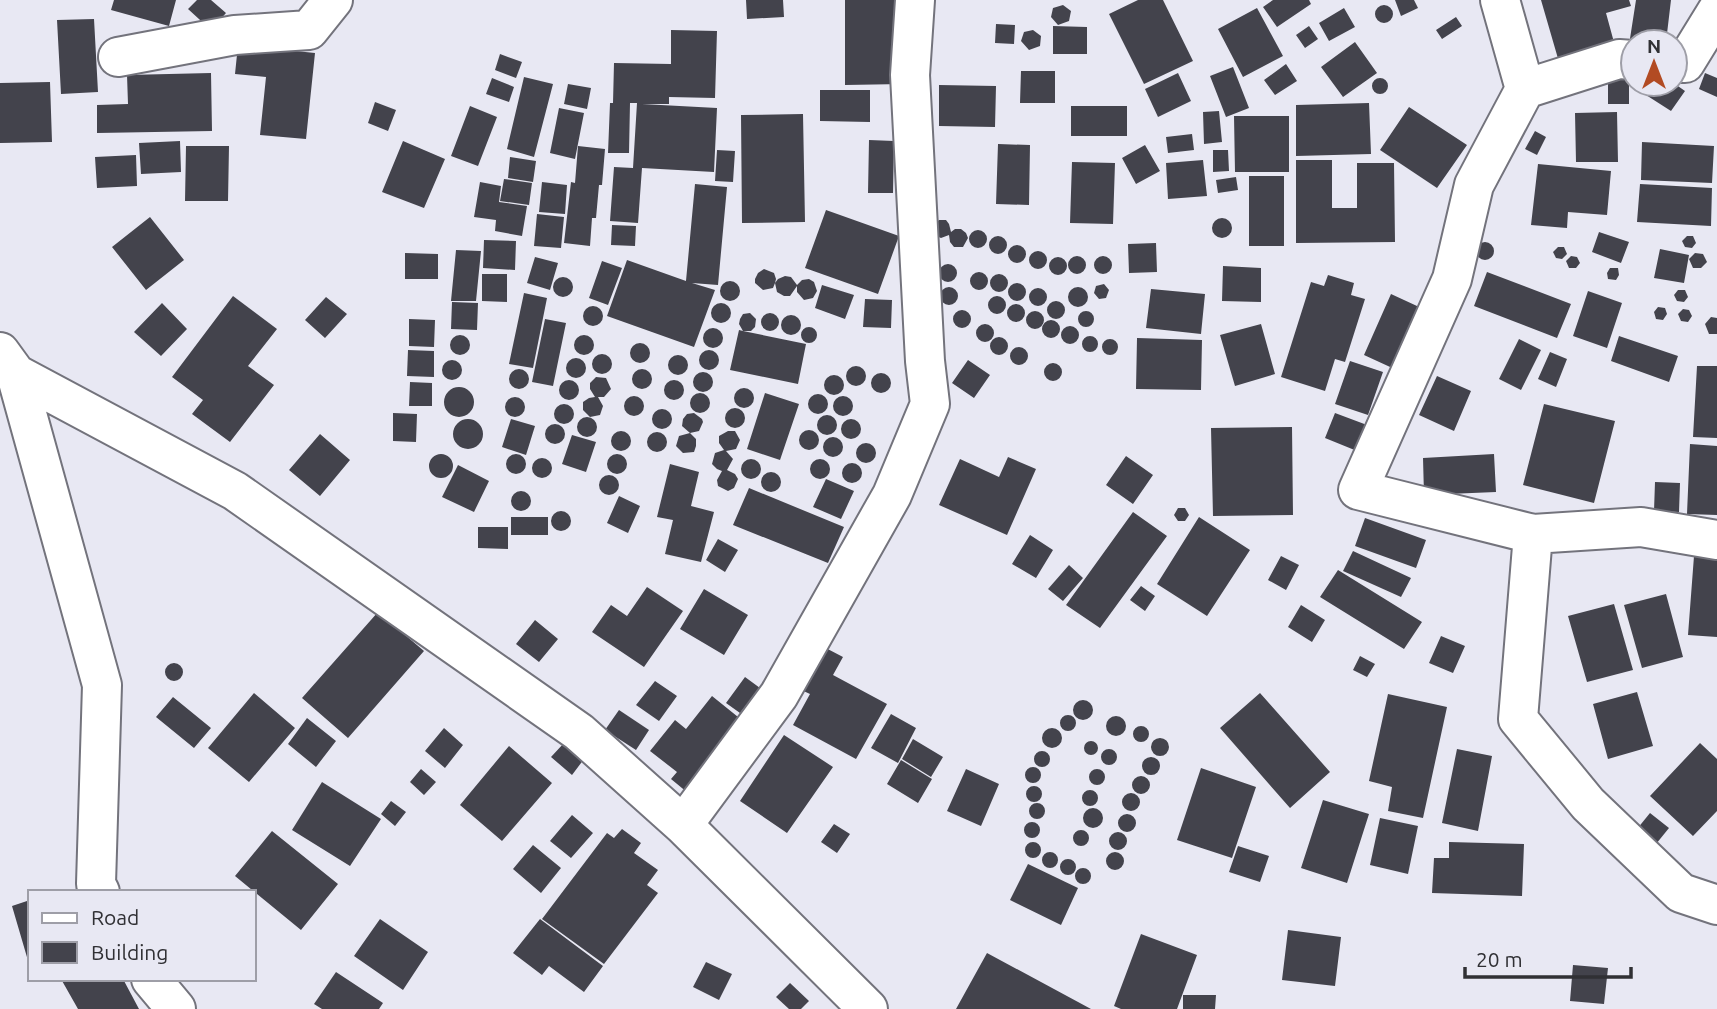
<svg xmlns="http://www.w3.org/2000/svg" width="1717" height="1009" viewBox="0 0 1717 1009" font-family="Ubuntu,sans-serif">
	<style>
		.building { fill: #43434c }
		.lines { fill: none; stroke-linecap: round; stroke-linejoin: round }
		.minor-casing { stroke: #73737c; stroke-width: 42 }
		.minor { stroke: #fff; stroke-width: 38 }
	</style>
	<rect width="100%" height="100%" fill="#e8e8f3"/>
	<path class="building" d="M114 0H176L169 26 111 10Z
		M197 0H211L226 13 211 30 188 9Z
		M746 0H783L784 17 747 19Z
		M845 0H903V84L845 85Z
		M1138 0H1163L1193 61 1144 84 1109 14Z
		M1273 0H1309L1311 4 1277 27 1263 7Z
		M1395 0H1414L1418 8 1401 16Z
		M1541 0H1629L1631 6 1606 13 1615 46 1559 62Z
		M1636 0H1671L1666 42H1633L1629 45Z
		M1063 5 1071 11 1069 21 1058 25 1051 17 1053 8Z
		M1375 14a9 9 0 1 1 18 0a9 9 0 1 1-18 0Z
		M1257 8 1283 56 1243 77 1218 29Z
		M1344 8 1355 27 1329 41 1319 23Z
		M1456 17 1462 26 1442 39 1436 30Z
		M94 19 98 92 61 94 57 20Z
		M996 24 1015 25 1014 44 995 43Z
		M1053 26 1087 27V54H1053Z
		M1309 26 1318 39 1305 48 1296 35Z
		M671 30 717 31 715 98 669 97V104H642L717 108 714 172 642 168 638 223 610 221 614 167 633 168 637 103H630L629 153H608L610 103H613L614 63 671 64Z
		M1033 30 1041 36 1040 46 1029 50 1021 41 1024 32Z
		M1355 42 1377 73 1343 97 1321 67Z
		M238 45 315 53 306 139 260 135 266 77 235 74Z
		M500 54 522 62 516 78 495 70Z
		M1286 64 1297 81 1275 95 1264 80Z
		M1233 67 1249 108 1226 117 1210 76Z
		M1021 71H1055V103H1020Z
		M211 73 212 131 97 133V105L128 104 127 75Z
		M1178 73 1191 101 1158 117 1145 89Z
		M1705 73 1717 78V97L1699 89Z
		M1608 74H1629V104H1608Z
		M524 77 553 84 534 157 507 149Z
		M492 78 514 87 509 102 486 94Z
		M1372 86a8 8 0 1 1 16 0a8 8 0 1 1-16 0Z
		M50 82 52 142 0 143V83Z
		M568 84 591 88 587 109 564 104Z
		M1654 84H1675L1685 91 1671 111 1646 95Z
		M939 85 996 86 995 127 939 126Z
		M820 90H870V122L820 121Z
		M375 102 396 110 388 131 368 123Z
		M1369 103 1371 154 1296 156V105Z
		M470 106 497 117 478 166 451 156Z
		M1071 106H1127V136H1071Z
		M1409 107 1467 145 1437 188 1380 150Z
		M559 108 584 113 575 159 550 153Z
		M1219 111 1222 142 1204 144 1203 112Z
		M1617 112 1618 162H1576L1575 113Z
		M803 114 805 222 742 223 741 115Z
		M1234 116H1289V172H1235Z
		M1535 131 1546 137 1537 155 1525 149Z
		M1192 134 1194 150 1168 153 1166 137Z
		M869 140 894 141 893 193H868Z
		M180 141 181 172 141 174 139 143Z
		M403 141 445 159 424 208 382 192Z
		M1642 142 1714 146 1712 183 1641 180Z
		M998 144 1030 145 1029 205 996 204Z
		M1145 145 1160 171 1136 184 1122 158Z
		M186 146H229L228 201H185Z
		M578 146 605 149 602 185H599L596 218H592L590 246 564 243 571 182 575 183Z
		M717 150 735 151 733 182 715 181Z
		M1213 150H1228L1229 171 1213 172Z
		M136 155 137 186 97 188 95 157Z
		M510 157 536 161 533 182 508 178Z
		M1203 160 1207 196 1168 199 1166 163Z
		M1296 160H1332V208H1357V163H1394L1395 242 1296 243Z
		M1072 162 1115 163 1113 224 1070 223Z
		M1538 164 1611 171 1607 215 1568 212 1567 228 1531 225Z
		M1249 176H1284V246H1249Z
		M1236 177 1238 190 1218 193 1216 180Z
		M504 179 532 183 529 205 500 201Z
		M480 182 501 186 499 202 527 206 522 236 495 231 496 220 474 217Z
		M542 182 567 185 565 214 539 212Z
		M695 184 727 187 718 285 692 283 715 290 694 347 607 316 627 260 686 281Z
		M1640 184 1712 188 1711 226 1637 222Z
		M826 210 899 236 878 294 805 268Z
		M537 214 564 217 561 248 534 246Z
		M150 217 184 260 146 290 112 247Z
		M1212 228a10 10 0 1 1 20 0a10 10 0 1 1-20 0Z
		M939 220H946L949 224 951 232 955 229H961L966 233 968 238 963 247H954L950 242 949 235 941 238 936 236 935 224Z
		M612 225 636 226 635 246 611 245Z
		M969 239a9 9 0 1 1 18 0a9 9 0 1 1-18 0Z
		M1599 232 1629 242 1621 263 1592 252Z
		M989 245a9 9 0 1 1 18 0a9 9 0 1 1-18 0Z
		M1687 236H1693L1696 243 1692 248 1685 247 1682 241Z
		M484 240 516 241 515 270 483 268Z
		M1476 251a9 9 0 1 1 18 0a9 9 0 1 1-18 0Z
		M1156 243 1157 272 1129 273 1128 244Z
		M1008 254a9 9 0 1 1 18 0a9 9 0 1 1-18 0Z
		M1558 247H1564L1567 254 1562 259 1556 258 1553 252Z
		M1660 249 1689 255 1684 283 1654 278Z
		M456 250 481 251 476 301H451Z
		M1029 260a9 9 0 1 1 18 0a9 9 0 1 1-18 0Z
		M405 253 438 254V279H405Z
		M1695 253 1703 254 1707 262 1701 268H1693L1689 259Z
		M1068 265a9 9 0 1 1 18 0a9 9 0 1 1-18 0Z
		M1094 265a9 9 0 1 1 18 0a9 9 0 1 1-18 0Z
		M1571 256 1577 257 1580 263 1576 268H1569L1566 261Z
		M1049 266a9 9 0 1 1 18 0a9 9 0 1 1-18 0Z
		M535 257 558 263 550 290 527 283Z
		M602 261 622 268 608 305 589 298Z
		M939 273a9 9 0 1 1 18 0a9 9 0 1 1-18 0Z
		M1223 266 1261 268V302L1222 301Z
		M1610 268H1618L1619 275 1616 280 1608 279 1607 273Z
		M764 269 774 273 776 279 775 283 778 279 785 276 791 277 797 285 802 280 809 279 814 282 817 291 813 298 804 300 797 292V286L790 296H784L777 292 775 283 773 288 763 290 755 283V279L758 273Z
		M970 281a9 9 0 1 1 18 0a9 9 0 1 1-18 0Z
		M1487 272 1571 304 1557 338 1474 306Z
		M990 283a9 9 0 1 1 18 0a9 9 0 1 1-18 0Z
		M482 274H507V302L482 301Z
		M1328 275 1354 283 1351 295 1365 299 1345 362 1335 359 1325 391 1281 377 1311 282 1324 286Z
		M553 287a10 10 0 1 1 20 0a10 10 0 1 1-20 0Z
		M720 291a10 10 0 1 1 20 0a10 10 0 1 1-20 0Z
		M1008 292a9 9 0 1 1 18 0a9 9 0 1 1-18 0Z
		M1104 284 1109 290 1106 298 1099 299 1094 293 1096 286Z
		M822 285 854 295 845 319 815 308Z
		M1068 297a10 10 0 1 1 20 0a10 10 0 1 1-20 0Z
		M940 296a9 9 0 1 1 18 0a9 9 0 1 1-18 0Z
		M1029 297a9 9 0 1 1 18 0a9 9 0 1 1-18 0Z
		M1151 289 1205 294 1201 334 1146 328Z
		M1678 290H1685L1688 297 1684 302 1677 301 1674 295Z
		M1588 291 1622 303 1607 348 1573 336Z
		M524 293 547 298 533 368 509 364Z
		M1391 294 1430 312 1401 372 1364 355Z
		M988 305a9 9 0 1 1 18 0a9 9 0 1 1-18 0Z
		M233 296 277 329 248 366 274 385 230 442 192 414 203 400 172 377Z
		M326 297 347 314 325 338 305 320Z
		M865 299 892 300 891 328 863 327Z
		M1047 310a9 9 0 1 1 18 0a9 9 0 1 1-18 0Z
		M452 302 478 303 477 330 451 329Z
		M711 313a10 10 0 1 1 20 0a10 10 0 1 1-20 0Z
		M162 303 187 329 161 356 134 332Z
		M1007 313a9 9 0 1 1 18 0a9 9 0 1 1-18 0Z
		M583 316a10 10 0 1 1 20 0a10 10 0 1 1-20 0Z
		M1658 307 1665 308 1667 314 1663 320 1656 319 1654 312Z
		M1683 309 1689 310 1692 316 1688 322 1681 321 1678 314Z
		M953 319a9 9 0 1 1 18 0a9 9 0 1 1-18 0Z
		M1078 319a8 8 0 1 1 16 0a8 8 0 1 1-16 0Z
		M1026 320a9 9 0 1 1 18 0a9 9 0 1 1-18 0Z
		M761 322a9 9 0 1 1 18 0a9 9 0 1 1-18 0Z
		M750 313 756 319 755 327 751 331H743L806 344 798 384 730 370 739 330 743 331 739 324 740 319 743 314Z
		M781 325a10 10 0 1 1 20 0a10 10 0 1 1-20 0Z
		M1711 317 1717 318V334H1709L1705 324Z
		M409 319 435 320 434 347 409 346Z
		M545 319 566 323 553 386 532 382Z
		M1042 329a9 9 0 1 1 18 0a9 9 0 1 1-18 0Z
		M976 333a9 9 0 1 1 18 0a9 9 0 1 1-18 0Z
		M1261 324 1275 374 1235 386 1220 335Z
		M1061 335a9 9 0 1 1 18 0a9 9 0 1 1-18 0Z
		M801 335a8 8 0 1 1 16 0a8 8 0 1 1-16 0Z
		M703 338a10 10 0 1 1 20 0a10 10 0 1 1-20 0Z
		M450 345a10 10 0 1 1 20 0a10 10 0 1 1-20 0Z
		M574 345a10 10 0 1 1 20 0a10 10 0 1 1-20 0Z
		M1082 344a8 8 0 1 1 16 0a8 8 0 1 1-16 0Z
		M1619 336 1678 356 1669 382 1611 361Z
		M990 346a9 9 0 1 1 18 0a9 9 0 1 1-18 0Z
		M1137 338 1202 340 1201 390 1136 389Z
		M1102 347a8 8 0 1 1 16 0a8 8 0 1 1-16 0Z
		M1519 339 1541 350 1521 390 1499 379Z
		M630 353a10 10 0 1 1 20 0a10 10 0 1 1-20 0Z
		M1010 356a9 9 0 1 1 18 0a9 9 0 1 1-18 0Z
		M699 360a10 10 0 1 1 20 0a10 10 0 1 1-20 0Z
		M408 350 434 351V377L407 376Z
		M1550 352 1567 359 1556 387 1538 379Z
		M592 364a10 10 0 1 1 20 0a10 10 0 1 1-20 0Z
		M668 365a10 10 0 1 1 20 0a10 10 0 1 1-20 0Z
		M566 368a10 10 0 1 1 20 0a10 10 0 1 1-20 0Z
		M442 370a10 10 0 1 1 20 0a10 10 0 1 1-20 0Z
		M968 360 990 375 974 398 952 383Z
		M1350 361 1383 372 1368 415 1335 404Z
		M1044 372a9 9 0 1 1 18 0a9 9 0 1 1-18 0Z
		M846 376a10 10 0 1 1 20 0a10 10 0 1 1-20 0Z
		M1697 366H1717V438L1693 437Z
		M632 379a10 10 0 1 1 20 0a10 10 0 1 1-20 0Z
		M509 379a10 10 0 1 1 20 0a10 10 0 1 1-20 0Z
		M693 382a10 10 0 1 1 20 0a10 10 0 1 1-20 0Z
		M871 383a10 10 0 1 1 20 0a10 10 0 1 1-20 0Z
		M824 385a10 10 0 1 1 20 0a10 10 0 1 1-20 0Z
		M1437 376 1471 391 1454 431 1419 415Z
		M596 377 606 378 611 389 604 397H598L603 406 600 415 590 417 583 410V402L589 398 595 397 590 389V383Z
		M664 390a10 10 0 1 1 20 0a10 10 0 1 1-20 0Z
		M559 390a10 10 0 1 1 20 0a10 10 0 1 1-20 0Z
		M410 382 432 383V406H409Z
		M444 402a15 15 0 1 1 30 0a15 15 0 1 1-30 0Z
		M734 398a10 10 0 1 1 20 0a10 10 0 1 1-20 0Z
		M690 403a10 10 0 1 1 20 0a10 10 0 1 1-20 0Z
		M765 393 799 404 780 460 747 449Z
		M808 404a10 10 0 1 1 20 0a10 10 0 1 1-20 0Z
		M624 406a10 10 0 1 1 20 0a10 10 0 1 1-20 0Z
		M833 406a10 10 0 1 1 20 0a10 10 0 1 1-20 0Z
		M505 407a10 10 0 1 1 20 0a10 10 0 1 1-20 0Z
		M554 414a10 10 0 1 1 20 0a10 10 0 1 1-20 0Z
		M1544 404 1615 421 1594 503 1523 485Z
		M725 418a10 10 0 1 1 20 0a10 10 0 1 1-20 0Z
		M652 419a10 10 0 1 1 20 0a10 10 0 1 1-20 0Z
		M393 413 417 414 416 442 393 441Z
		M694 413 702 419 703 422 699 431 690 433 696 439V446L694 452 683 453 676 446 679 436 690 433 682 426 683 419 687 414Z
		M1335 413 1367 425 1357 451 1325 438Z
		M817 425a10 10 0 1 1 20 0a10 10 0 1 1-20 0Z
		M577 427a10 10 0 1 1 20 0a10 10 0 1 1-20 0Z
		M841 429a10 10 0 1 1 20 0a10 10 0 1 1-20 0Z
		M511 419 535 426 526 455 502 447Z
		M453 434a15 15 0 1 1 30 0a15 15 0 1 1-30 0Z
		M545 434a10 10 0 1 1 20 0a10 10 0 1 1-20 0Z
		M1292 427 1293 515 1213 516 1211 428Z
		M799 440a10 10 0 1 1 20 0a10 10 0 1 1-20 0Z
		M611 441a10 10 0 1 1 20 0a10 10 0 1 1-20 0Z
		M728 431H735L740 440 736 449 726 451 733 459 727 470 735 474 738 479 734 488 728 491 718 486 717 480 722 471 717 469 712 464 715 453 724 450 719 443V436Z
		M647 442a10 10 0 1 1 20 0a10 10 0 1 1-20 0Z
		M320 434 350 460 320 496 289 470Z
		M572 435 596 442 586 472 562 464Z
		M823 447a10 10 0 1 1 20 0a10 10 0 1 1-20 0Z
		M856 453a10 10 0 1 1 20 0a10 10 0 1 1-20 0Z
		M1690 444 1717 446V515L1687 514Z
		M607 464a10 10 0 1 1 20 0a10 10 0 1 1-20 0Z
		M506 464a10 10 0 1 1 20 0a10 10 0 1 1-20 0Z
		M1494 454 1496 492 1424 495 1423 458Z
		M429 466a12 12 0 1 1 24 0a12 12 0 1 1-24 0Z
		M1126 456 1153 475 1133 504 1106 485Z
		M1008 457 1036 469 1007 535 939 505 960 459 999 477Z
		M532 468a10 10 0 1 1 20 0a10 10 0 1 1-20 0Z
		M741 469a10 10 0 1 1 20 0a10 10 0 1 1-20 0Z
		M810 469a10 10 0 1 1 20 0a10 10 0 1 1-20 0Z
		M842 473a10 10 0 1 1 20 0a10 10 0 1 1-20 0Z
		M670 464 699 472 691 506 714 512 701 562 665 554 673 520 657 517Z
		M458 465 489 481 474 512 442 497Z
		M761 482a10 10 0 1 1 20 0a10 10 0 1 1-20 0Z
		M599 485a10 10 0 1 1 20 0a10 10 0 1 1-20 0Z
		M826 479 854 491 841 519 813 507Z
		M1655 482 1680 483 1679 512 1654 511Z
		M749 488 844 527 828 563 733 525Z
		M511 501a10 10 0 1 1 20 0a10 10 0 1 1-20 0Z
		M619 496 640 506 628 533 607 523Z
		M1178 508H1185L1189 515 1185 521H1178L1174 515Z
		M551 521a10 10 0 1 1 20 0a10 10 0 1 1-20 0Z
		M1133 512 1167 536 1100 628 1066 605Z
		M511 517H548V535H511Z
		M1199 517 1250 550 1207 616 1157 584Z
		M1365 518 1426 540 1416 568 1355 546Z
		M478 527H508V549L478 548Z
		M1030 535 1053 550 1036 578 1012 564Z
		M718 539 738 550 725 572 706 560Z
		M1353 551 1411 578 1401 597 1343 571Z
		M1281 556 1299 565 1286 590 1268 580Z
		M1694 556 1717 558V637L1688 635Z
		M1069 565 1083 578 1063 601 1048 589Z
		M1338 570 1422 622 1404 649 1320 597Z
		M1141 586 1155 596 1145 611 1130 600Z
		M647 587 683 611 644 667 592 632 611 605 627 616Z
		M704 589 748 615 724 655 680 629Z
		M1666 594 1683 657 1642 668 1624 605Z
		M1614 604 1633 670 1587 682 1568 616Z
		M1301 605 1325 620 1312 642 1288 627Z
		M378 612 424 651 348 738 302 698Z
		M535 620 558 639 539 662 516 644Z
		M1441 636 1465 646 1453 673 1429 663Z
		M820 645 843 657 833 675 887 704 856 759 793 725 810 694 797 688Z
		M1360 656 1375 664 1367 677 1353 670Z
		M165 672a9 9 0 1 1 18 0a9 9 0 1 1-18 0Z
		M745 677 760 688 740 713 726 703Z
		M655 681 677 696 659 721 636 705Z
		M1637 692 1653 746 1608 759 1593 704Z
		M254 693 295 728 249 782 208 748Z
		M1260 693 1330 772 1290 808 1220 728Z
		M1388 694 1447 707 1423 818 1388 811 1392 787 1369 781Z
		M712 696 743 721 688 793 671 779 677 772 650 751 675 720 686 729Z
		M173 697 211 728 194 748 156 717Z
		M1073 710a10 10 0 1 1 20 0a10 10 0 1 1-20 0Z
		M619 710 649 730 636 750 605 730Z
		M891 714 916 728 898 763 871 748Z
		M1060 723a8 8 0 1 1 16 0a8 8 0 1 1-16 0Z
		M1106 726a10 10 0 1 1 20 0a10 10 0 1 1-20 0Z
		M307 718 336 741 316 767 288 744Z
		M1133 734a8 8 0 1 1 16 0a8 8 0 1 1-16 0Z
		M1042 738a10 10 0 1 1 20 0a10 10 0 1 1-20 0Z
		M444 728 463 745 445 768 425 751Z
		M784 735 833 767 787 833 740 801Z
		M1151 747a9 9 0 1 1 18 0a9 9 0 1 1-18 0Z
		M913 739 943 757 931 777 902 759Z
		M1084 748a7 7 0 1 1 14 0a7 7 0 1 1-14 0Z
		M564 743 584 759 572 775 551 757Z
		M1700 743 1717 759V811L1693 836 1650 796Z
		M509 746 552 783 502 841 460 805Z
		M1101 757a8 8 0 1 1 16 0a8 8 0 1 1-16 0Z
		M1457 749 1492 756 1478 831 1442 823Z
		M1034 759a8 8 0 1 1 16 0a8 8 0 1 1-16 0Z
		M1142 766a9 9 0 1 1 18 0a9 9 0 1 1-18 0Z
		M901 760 932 779 918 803 887 784Z
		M1025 775a8 8 0 1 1 16 0a8 8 0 1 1-16 0Z
		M1201 768 1256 787 1232 858 1177 840Z
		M1089 777a8 8 0 1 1 16 0a8 8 0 1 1-16 0Z
		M421 769 436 782 424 795 410 782Z
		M966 769 999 784 981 826 947 811Z
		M1132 785a9 9 0 1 1 18 0a9 9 0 1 1-18 0Z
		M322 782 381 819 350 866 292 830Z
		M1026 794a8 8 0 1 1 16 0a8 8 0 1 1-16 0Z
		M1082 798a8 8 0 1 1 16 0a8 8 0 1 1-16 0Z
		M1122 802a9 9 0 1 1 18 0a9 9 0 1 1-18 0Z
		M1323 800 1369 814 1347 883 1301 868Z
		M391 801 406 812 395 826 381 814Z
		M1029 811a8 8 0 1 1 16 0a8 8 0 1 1-16 0Z
		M1083 818a10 10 0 1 1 20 0a10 10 0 1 1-20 0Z
		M1650 813 1669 828 1656 844 1637 829Z
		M1118 823a9 9 0 1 1 18 0a9 9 0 1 1-18 0Z
		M572 815 593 833 571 858 550 841Z
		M1380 818 1418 826 1408 874 1370 865Z
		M1024 830a8 8 0 1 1 16 0a8 8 0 1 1-16 0Z
		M834 824 850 834 837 853 821 842Z
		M622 829 641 843 634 853 658 870 647 885 658 893 604 964 542 919 607 833 614 838Z
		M1073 838a8 8 0 1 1 16 0a8 8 0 1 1-16 0Z
		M272 831 338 884 301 930 235 876Z
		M1109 841a9 9 0 1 1 18 0a9 9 0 1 1-18 0Z
		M1025 850a8 8 0 1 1 16 0a8 8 0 1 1-16 0Z
		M1449 842 1524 844 1522 896 1432 893 1434 858H1449Z
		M533 845 561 868 541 893 513 869Z
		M1238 846 1269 856 1260 882 1229 872Z
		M1042 860a8 8 0 1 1 16 0a8 8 0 1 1-16 0Z
		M1106 861a9 9 0 1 1 18 0a9 9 0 1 1-18 0Z
		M1060 867a8 8 0 1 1 16 0a8 8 0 1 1-16 0Z
		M1028 864 1078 888 1061 925 1010 900Z
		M1075 876a8 8 0 1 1 16 0a8 8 0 1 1-16 0Z
		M30 900V964H29L12 906Z
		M380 919 428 952 403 990 354 956Z
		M540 919 603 966 584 992 549 966 542 975 513 953Z
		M1288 930 1341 937 1335 986 1282 980Z
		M1141 934 1197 955 1177 1009H1121L1114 1006Z
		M987 953 1091 1009H956Z
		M706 962 732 974 719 1000 693 987Z
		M1573 965 1608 968 1604 1004 1570 1001Z
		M336 972 383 1003 379 1009H322L314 1004Z
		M61 979H123L139 1009H78Z
		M790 983 809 1001 801 1009H789L776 997Z
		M1183 995H1216L1215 1009H1183Z"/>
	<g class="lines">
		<g class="minor-casing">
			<path id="minor" d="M1500 0 1525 89 1474 185 1452 279 1358 490 1533 534 1518 719 1588 804 1681 893 1717 905
				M118 57 235 35 309 30 333 0
				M1675 63H1685L1717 11
				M1525 89 1619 59 1633 60
				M0 352 16 374 235 491 579 732 683 825 868 1009
				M16 374 102 685 96 884 100 892
				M1533 534 1641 527 1717 540
				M683 825 779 695 892 495 930 404 925 361 910 75 915 0
				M151 979 176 1009"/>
		</g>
		<use href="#minor" class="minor"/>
	</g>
	<rect x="28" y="890" width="228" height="91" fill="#e8e8f3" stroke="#9e9ea7" stroke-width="2"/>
	<rect x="42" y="913" width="35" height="10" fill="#ffffff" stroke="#9e9ea7" stroke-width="2"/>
	<text x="91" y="925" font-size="21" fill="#303034">Road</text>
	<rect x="42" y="942" width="35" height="21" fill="#43434c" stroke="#9e9ea7" stroke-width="2"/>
	<text x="91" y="960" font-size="21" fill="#303034">Building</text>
	<g transform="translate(1654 63)"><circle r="33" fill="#e8e8f3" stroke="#9e9ea7" stroke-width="2"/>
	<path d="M0-5L12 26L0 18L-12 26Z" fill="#b24b23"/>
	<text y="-10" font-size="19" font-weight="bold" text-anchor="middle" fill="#303034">N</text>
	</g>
	<path d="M1465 967v10h166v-10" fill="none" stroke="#303034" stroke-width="3.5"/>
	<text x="1476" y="967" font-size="21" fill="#303034" stroke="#e8e8f3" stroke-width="5" paint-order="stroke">20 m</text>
</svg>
